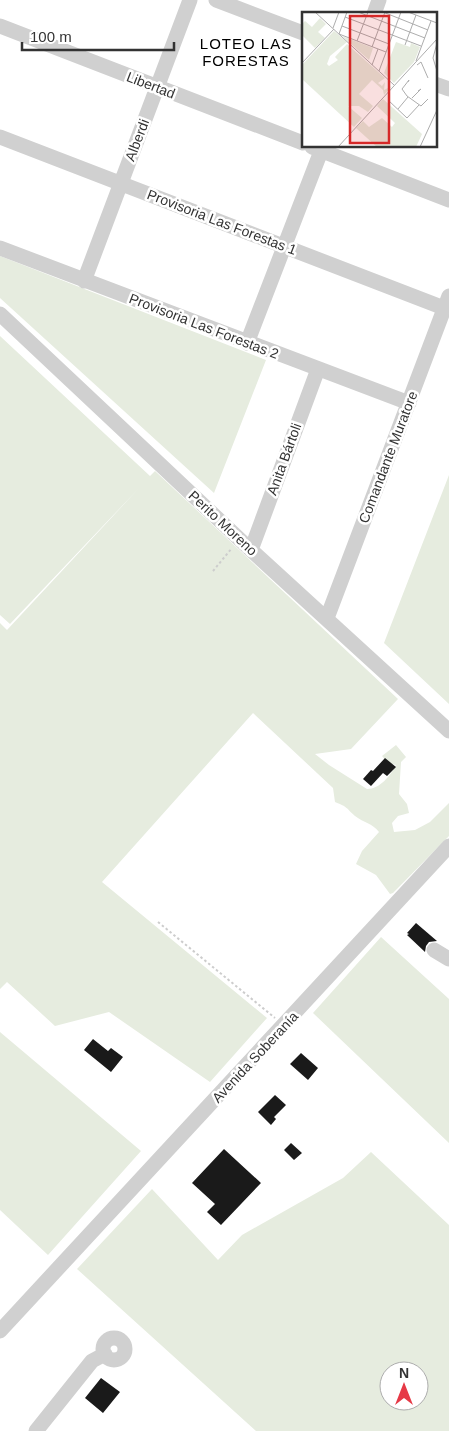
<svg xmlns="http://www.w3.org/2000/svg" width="449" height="1431" viewBox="0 0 449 1431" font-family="Helvetica,sans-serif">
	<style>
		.green { fill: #e6ecdf; fill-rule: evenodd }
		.building { fill: #1a1a1a }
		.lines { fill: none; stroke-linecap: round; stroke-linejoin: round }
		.path { stroke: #cdcdcd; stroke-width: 2; stroke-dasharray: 2.5 2.5; stroke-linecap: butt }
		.minor { stroke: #d0d0d0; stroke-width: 15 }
		.labels { text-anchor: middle; stroke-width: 5; stroke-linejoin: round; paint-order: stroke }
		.street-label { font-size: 14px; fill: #333; stroke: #fff }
		.neighbourhood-label { font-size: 15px; letter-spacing: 1px; fill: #000; stroke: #fff }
		.inset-road { fill: none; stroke: #adadad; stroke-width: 1 }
		.view { fill: #d62828; fill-opacity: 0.15; stroke: #d62828; stroke-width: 2.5 }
		.inset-edge { fill: none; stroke: #333; stroke-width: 2.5 }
	</style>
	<rect width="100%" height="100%" fill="#fff"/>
	<path class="green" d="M0 256 266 360 214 493 0 298Z
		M0 336 150 476 155 471 398 699 351 749 315 754 329 765 367 789C380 789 390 776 396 765L388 763 382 756 396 745 406 757 401 762 399 794 407 804 409 813 398 816 392 823 394 832 415 830 430 822 449 803V836L393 893 390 894 376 875 356 864 362 851 379 832C372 823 364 823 355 816 346 808 348 807 335 802L333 788 253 713 102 882 267 1018 210 1082 109 1012 55 1026 7 982 0 989V623L7 630 140 487 10 624 0 615Z
		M449 475V704L384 643Z
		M381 937 449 999V1143L313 1013Z
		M0 1032 141 1151 48 1255 0 1210Z
		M371 1152 449 1225V1431H256L77 1269 152 1189 218 1260 242 1235 343 1178ZM389 1371H419V1401H389Z"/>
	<path class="building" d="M385 758 396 767 387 776 383 773 371 786 363 779 371 770 373 771Z
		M416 923 437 941 429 942 426 946 425 952 407 935 409 934 407 933Z
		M93 1039 108 1051 111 1048 123 1057 111 1072 84 1050Z
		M301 1053 318 1068 308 1080 290 1064Z
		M275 1095 286 1105 274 1117 276 1119 271 1125 258 1112Z
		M291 1143 302 1153 294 1160 284 1150Z
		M224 1149 261 1183 221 1225 207 1212 215 1204 192 1183Z
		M101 1378 120 1392 103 1413 85 1398Z"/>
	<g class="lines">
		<path class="path" d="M213 571 232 548
			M158 922 275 1018"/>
		<path class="minor" d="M216 0 303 33
			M374 14 379 0
			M0 26 303 143
			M435 84 449 89
			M0 137 444 308
			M312 147 449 200
			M0 248 409 403
			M84 281 190 0
			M0 314 251 550 449 731
			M247 343 323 146
			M251 550 318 369
			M327 618 449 296
			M434 950 449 959
			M0 1331 449 846
			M103 1349a11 11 0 1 1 22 0a11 11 0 1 1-22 0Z
			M36 1431 92 1361 105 1354"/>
	</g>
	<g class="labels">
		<g class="street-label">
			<text transform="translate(151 85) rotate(21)" y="5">Libertad</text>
			<text transform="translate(137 140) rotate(-69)" y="5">Alberdi</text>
			<text transform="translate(222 222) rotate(21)" y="5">Provisoria Las Forestas 1</text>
			<text transform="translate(204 326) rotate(21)" y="5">Provisoria Las Forestas 2</text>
			<text transform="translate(388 457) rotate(-69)" y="5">Comandante Muratore</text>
			<text transform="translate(284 459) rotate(-70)" y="5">Anita Bártoli</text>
			<text transform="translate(223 523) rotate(43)" y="5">Perito Moreno</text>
			<text transform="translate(255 1057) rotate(-47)" y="5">Avenida Soberanía</text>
		</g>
		<g class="neighbourhood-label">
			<text x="246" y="49">LOTEO LAS<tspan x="246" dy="17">FORESTAS</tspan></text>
		</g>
	</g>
	<g transform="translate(302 12)">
		<rect width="135" height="135" fill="#fff"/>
		<path d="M18 6 24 12 16 20 23 26 13 36 0 23V12L3 9 10 15ZM32 19 45 30 28 44 25 52 27 54 36 48 33 45 45 32 83 66 76 71 80 74 83 70 82 78 90 74 82 83 81 78 70 68 57 82 71 94 66 100 57 94H46L60 106 52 115 0 67V53ZM40 24 71 36 67 48ZM94 30 108 35 109 31 118 35 112 50 92 71 82 61ZM81 87 120 122 114 135H75L54 116 61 109 67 115 80 106 90 115 93 111 75 94Z" fill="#e6ecdf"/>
		<path class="inset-road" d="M13 0 92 73M45 0 37 22 84 40M56 0 123 26M81 0 126 18M106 0 135 11M43 5 119 34M40 14 87 32M31 16 37 0M55 29 66 0M135 31 131 46 135 59M103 33 114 3M70 35 83 0M114 49 129 9M0 51 32 17M70 53 76 37M115 53 119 50 126 66M77 59 99 0M106 70 107 68 100 77 105 84 119 94 126 87M110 86 119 77 116 79M86 88 105 106 117 93M96 97 106 85M36 135 135 27M118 135 135 98"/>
		<path class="view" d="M48 4H87V131H48Z"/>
		<rect width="135" height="135" class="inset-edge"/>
	</g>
	<g transform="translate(404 1386)"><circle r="24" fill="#ffffff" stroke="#adadad"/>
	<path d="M0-4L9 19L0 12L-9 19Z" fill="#e63946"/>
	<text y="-8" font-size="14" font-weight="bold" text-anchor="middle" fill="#333333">N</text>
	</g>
	<path d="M22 42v8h152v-8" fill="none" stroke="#333333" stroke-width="2.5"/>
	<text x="30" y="42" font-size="15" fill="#333333" stroke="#ffffff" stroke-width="4" paint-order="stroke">100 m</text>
</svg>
